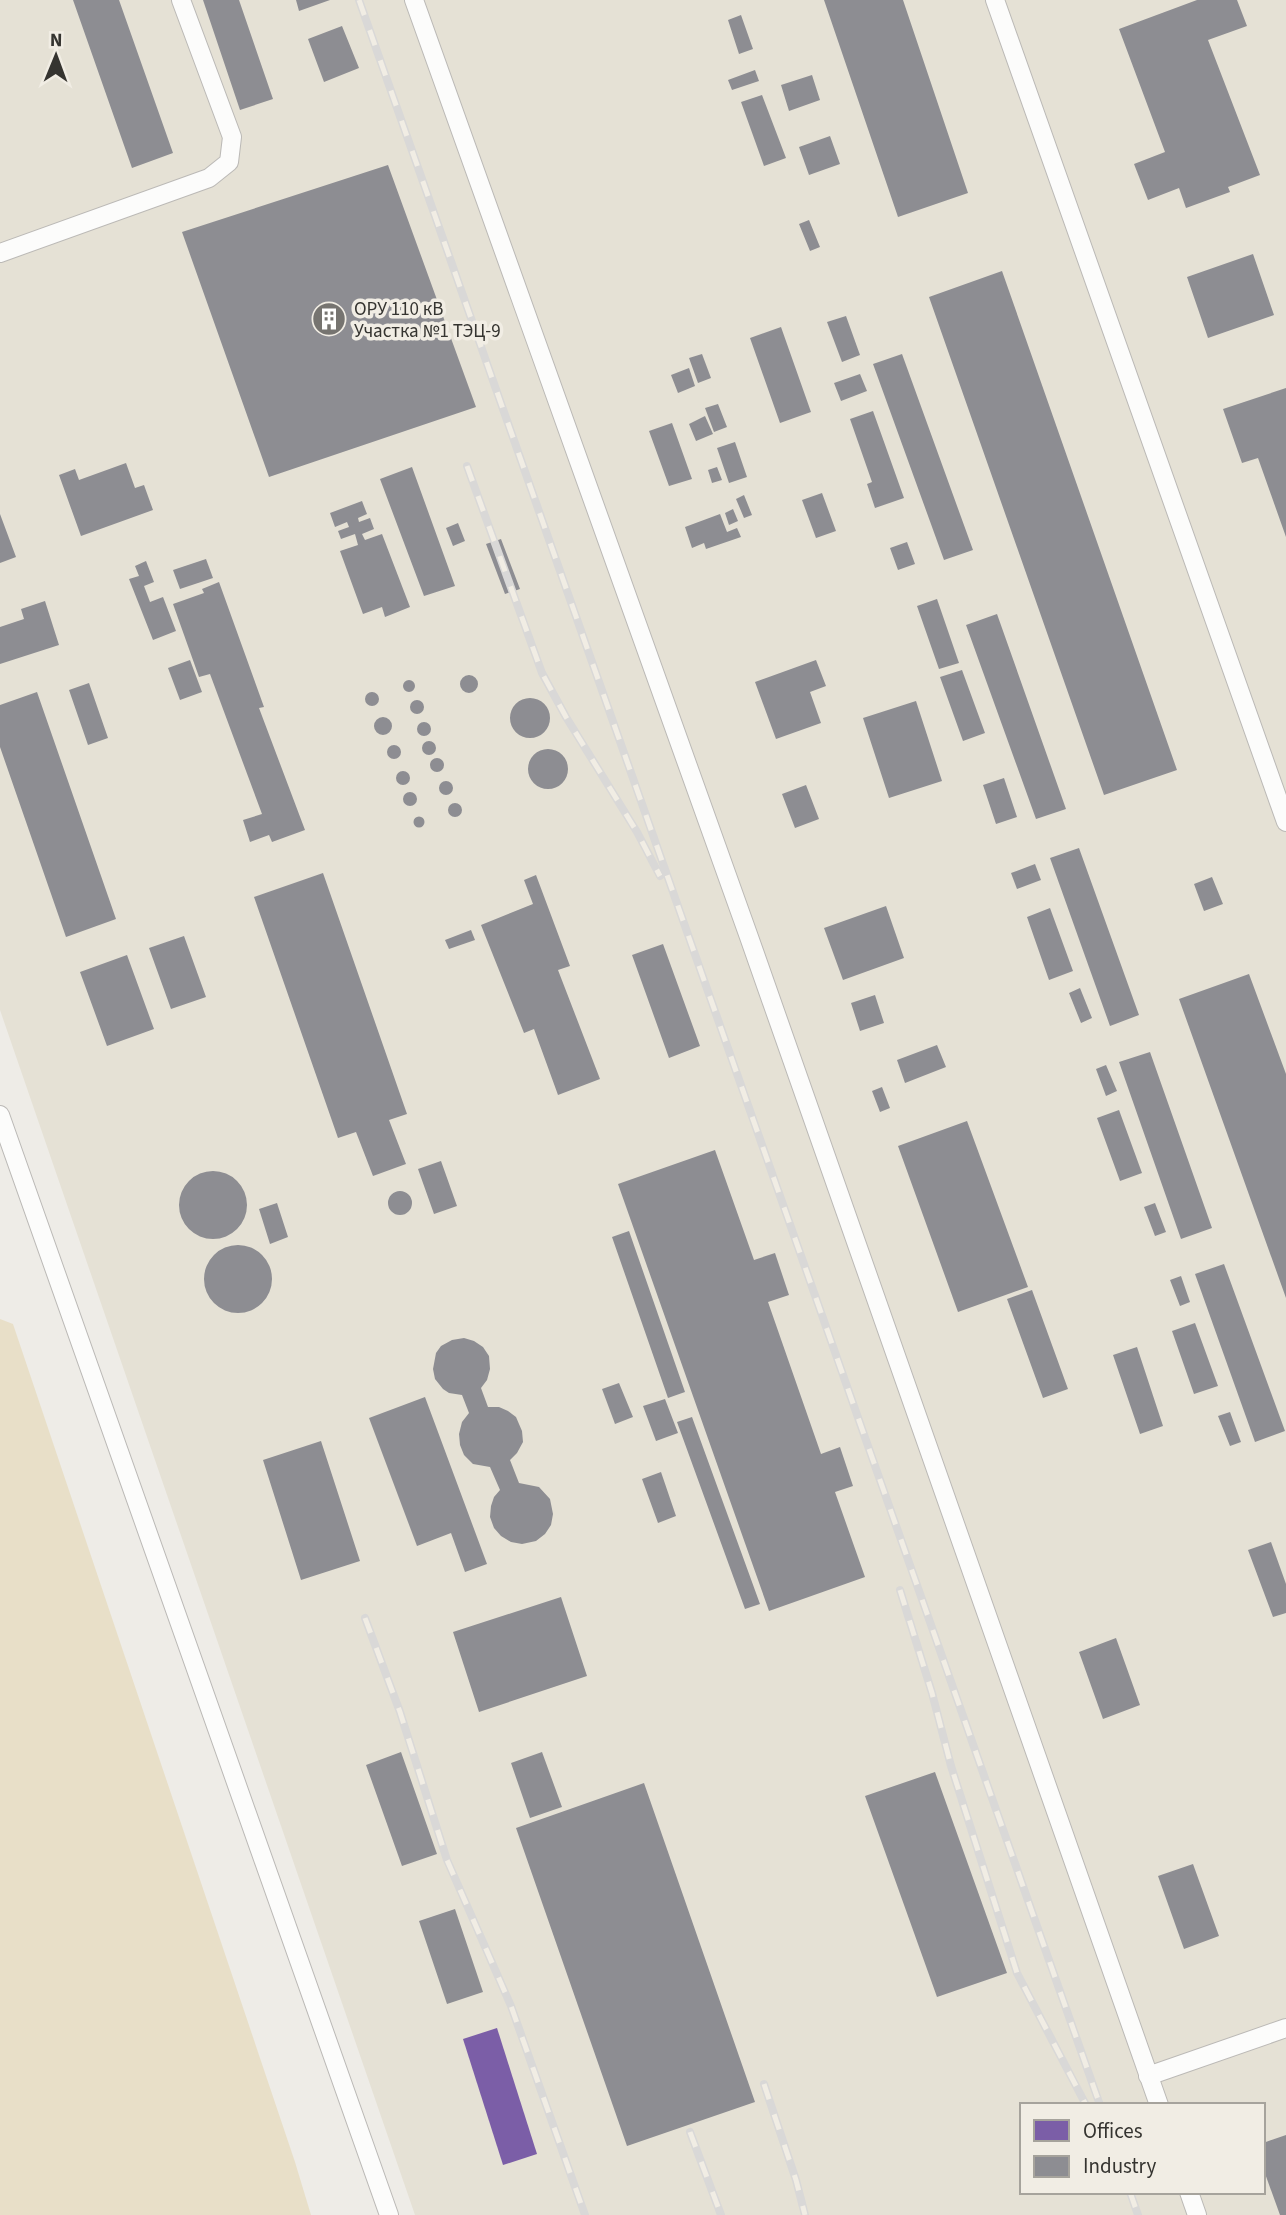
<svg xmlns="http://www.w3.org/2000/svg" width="1286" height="2215" viewBox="0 0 1286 2215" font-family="'Source Sans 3',sans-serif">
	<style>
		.built { fill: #e5e1d5; fill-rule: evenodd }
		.green { fill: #e8dfc8 }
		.offices { fill: #7b5ea7 }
		.industry { fill: #8d8d92 }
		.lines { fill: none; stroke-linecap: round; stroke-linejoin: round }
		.minor-casing { stroke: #bbb9b6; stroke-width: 20 }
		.minor { stroke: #fcfcfb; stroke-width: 18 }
		.rail-casing { stroke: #d9d8d7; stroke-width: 8 }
		.rail { stroke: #f1ede4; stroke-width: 5; stroke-dasharray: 16; stroke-linecap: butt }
		.labels { text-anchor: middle; stroke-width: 7; stroke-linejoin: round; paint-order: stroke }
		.poi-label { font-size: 19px; fill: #353430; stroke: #f1ede4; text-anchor: start }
	</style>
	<rect width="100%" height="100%" fill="#eeece7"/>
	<path class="built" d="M0 0H1286V2215H415L0 1010ZM1022 2105H1263V2192H1022Z"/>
	<path class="green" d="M0 1319 13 1324 295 2162 311 2215H0Z"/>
	<path class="offices" d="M497 2028 537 2154 503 2165 463 2039Z"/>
	<path class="industry" d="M73 0H119L173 153 132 168Z
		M203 0H239L273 99 240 110Z
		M296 0H330L299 11Z
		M824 0H903L968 193 898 217Z
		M1197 0H1237L1247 26 1208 40 1260 175 1228 187 1230 192 1186 208 1179 188 1148 200 1134 164 1165 152 1119 29Z
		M741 15 753 49 739 54 728 20Z
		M342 26 359 68 324 82 308 39Z
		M755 70 759 81 732 90 728 80Z
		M812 75 820 100 789 111 781 85Z
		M762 95 786 158 764 166 741 102Z
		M830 136 840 164 809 175 799 147Z
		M388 165 476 407 269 477 182 232Z
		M809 220 820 247 810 251 799 224Z
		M1253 254 1274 315 1208 338 1187 277Z
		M1002 271 1177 770 1104 795 929 297Z
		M846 316 860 355 842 362 827 322Z
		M781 327 811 412 780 423 750 338Z
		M702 354 711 378 698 383 689 358Z
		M902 354 973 550 944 560 873 364Z
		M689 368 695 386 678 393 671 375Z
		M860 374 867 391 841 401 834 383Z
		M1286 388V537L1258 458 1242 463 1223 409Z
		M718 404 727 427 714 432 705 408Z
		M873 411 904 498 875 508 867 484 872 482 850 419Z
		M705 416 713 434 696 441 689 424Z
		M672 423 692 479 669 486 649 431Z
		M735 442 747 477 729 483 717 448Z
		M126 463 135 488 144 485 153 510 81 536 59 475 75 469 79 480Z
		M412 467 455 586 424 596 380 479Z
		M717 467 722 480 712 483 708 470Z
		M822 493 836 531 816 538 802 500Z
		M744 495 752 515 744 518 736 499Z
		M362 501 367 514 358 518 359 522 370 518 374 529 362 534 365 540 382 534 410 607 385 617 382 607 363 614 340 551 358 545 355 534 341 539 338 531 349 527 347 522 335 527 330 513Z
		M733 509 738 521 729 525 725 513Z
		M0 514 16 557 0 563Z
		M720 514 727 532 737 528 741 537 706 549 704 543 692 548 685 527Z
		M458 523 465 541 453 546 446 528Z
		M501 539 520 589 505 594 486 544Z
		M907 542 915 564 898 570 890 548Z
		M206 559 213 578 180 589 173 570Z
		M146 561 154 582 144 586 150 602 163 597 176 631 153 640 129 579 139 576 135 566Z
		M219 582 264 707 259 708 305 830 272 842 269 835 250 842 243 820 262 814 210 674 199 677 173 604 204 593 202 589Z
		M937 599 959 663 939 669 917 606Z
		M45 601 59 645 0 664V627L24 619 21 609Z
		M997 614 1066 809 1036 819 966 625Z
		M190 660 202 692 180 700 168 668Z
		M816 660 826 686 810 692 821 723 776 739 755 682Z
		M962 670 985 733 963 741 940 677Z
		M460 684a9 9 0 1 1 18 0a9 9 0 1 1-18 0Z
		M403 686a6 6 0 1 1 12 0a6 6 0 1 1-12 0Z
		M89 683 108 738 88 745 69 690Z
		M365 699a7 7 0 1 1 14 0a7 7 0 1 1-14 0Z
		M37 692 116 919 66 937 0 747V705Z
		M510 718a20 20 0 1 1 40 0a20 20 0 1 1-40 0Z
		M410 707a7 7 0 1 1 14 0a7 7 0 1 1-14 0Z
		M916 701 942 781 889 798 863 718Z
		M374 726a9 9 0 1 1 18 0a9 9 0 1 1-18 0Z
		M417 729a7 7 0 1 1 14 0a7 7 0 1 1-14 0Z
		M422 748a7 7 0 1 1 14 0a7 7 0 1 1-14 0Z
		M387 752a7 7 0 1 1 14 0a7 7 0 1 1-14 0Z
		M528 769a20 20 0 1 1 40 0a20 20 0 1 1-40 0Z
		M430 765a7 7 0 1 1 14 0a7 7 0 1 1-14 0Z
		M396 778a7 7 0 1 1 14 0a7 7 0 1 1-14 0Z
		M1004 778 1017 817 996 824 983 785Z
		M439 788a7 7 0 1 1 14 0a7 7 0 1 1-14 0Z
		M806 785 819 819 795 828 782 794Z
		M403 799a7 7 0 1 1 14 0a7 7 0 1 1-14 0Z
		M448 810a7 7 0 1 1 14 0a7 7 0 1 1-14 0Z
		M413.5 822a5.5 5.5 0 1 1 11 0a5.5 5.5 0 1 1-11 0Z
		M1079 848 1139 1015 1110 1026 1050 858Z
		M1035 864 1041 880 1017 889 1011 873Z
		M323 873 407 1114 389 1120 406 1164 373 1176 356 1132 338 1138 254 897Z
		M536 875 570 966 558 970 600 1079 558 1095 534 1029 524 1033 481 925 533 904 524 880Z
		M1212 877 1223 904 1204 911 1194 884Z
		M886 906 904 958 843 980 824 928Z
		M1050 908 1073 971 1049 980 1027 917Z
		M471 930 475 940 449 949 445 940Z
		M184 936 206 997 171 1009 149 948Z
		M663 944 700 1046 669 1058 632 955Z
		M127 955 154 1029 107 1046 80 972Z
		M1249 974 1286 1074V1298L1179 999Z
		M1080 988 1092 1018 1081 1023 1069 993Z
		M875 995 884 1023 860 1031 851 1003Z
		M937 1045 946 1067 905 1083 897 1060Z
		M1150 1052 1212 1228 1181 1239 1119 1062Z
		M1106 1065 1117 1091 1106 1096 1096 1069Z
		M882 1087 890 1108 880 1112 872 1091Z
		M1119 1110 1142 1173 1120 1181 1097 1118Z
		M967 1121 1028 1287 958 1312 898 1146Z
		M715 1150 754 1260 775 1253 789 1295 768 1302 821 1454 840 1447 853 1486 835 1492 865 1577 769 1611 618 1184Z
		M441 1161 457 1206 434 1214 418 1169Z
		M179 1205a34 34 0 1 1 68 0a34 34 0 1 1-68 0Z
		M388 1203a12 12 0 1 1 24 0a12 12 0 1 1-24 0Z
		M277 1203 288 1237 270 1244 259 1209Z
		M1155 1203 1166 1232 1155 1236 1144 1207Z
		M629 1231 685 1392 668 1398 612 1237Z
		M204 1279a34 34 0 1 1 68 0a34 34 0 1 1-68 0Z
		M1224 1264 1285 1431 1255 1442 1195 1274Z
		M1181 1276 1190 1302 1180 1306 1170 1280Z
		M1032 1290 1068 1389 1043 1398 1007 1299Z
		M1195 1323 1218 1386 1194 1394 1172 1331Z
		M464 1338 474 1341 483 1347 489 1356 490 1369 487 1380 481 1388 488 1407H499L508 1411 516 1417 522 1431 523 1442 517 1453 510 1460 519 1483 539 1487 550 1499 553 1514 551 1525 545 1534 536 1541 522 1544 511 1542 501 1536 494 1528 490 1517 491 1506 494 1497 500 1490 490 1467 473 1464 464 1455 460 1445 459 1434 462 1422 469 1413 462 1395 449 1393 443 1389 435 1379 433 1369 436 1353 441 1346 452 1340Z
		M1137 1347 1163 1426 1140 1434 1113 1355Z
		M619 1383 633 1417 615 1424 602 1389Z
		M425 1397 487 1564 465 1572 451 1533 417 1546 369 1418Z
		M665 1399 678 1433 656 1441 643 1406Z
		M1230 1412 1241 1442 1230 1446 1218 1416Z
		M692 1417 760 1604 745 1609 677 1422Z
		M321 1441 360 1561 301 1580 263 1460Z
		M661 1472 676 1516 658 1523 642 1479Z
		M1271 1542 1286 1584V1613L1273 1617 1248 1550Z
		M561 1597 587 1676 479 1712 453 1632Z
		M1116 1638 1140 1705 1103 1719 1079 1652Z
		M401 1752 437 1854 402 1866 366 1765Z
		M542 1752 562 1807 530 1818 511 1763Z
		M935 1772 1007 1973 937 1997 865 1796Z
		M644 1783 755 2102 627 2146 516 1828Z
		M1193 1864 1219 1936 1184 1949 1158 1876Z
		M455 1909 483 1992 447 2004 419 1921Z
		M1286 2135V2215H1280L1263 2168V2143Z"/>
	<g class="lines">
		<g class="minor-casing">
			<path id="minor" d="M414 0 749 937 1159 2105
				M995 0 1286 822
				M0 253 209 178 229 162 232 137 181 0
				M0 1115 389 2215
				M1148 2076 1286 2028
				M1189 2192 1197 2215"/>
		</g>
		<use href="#minor" class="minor"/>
		<g class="rail-casing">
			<path id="rail" d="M359 0 1100 2105
				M467 466 542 673 566 717 637 832 660 876
				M900 1590 932 1693 951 1766 1017 1973 1086 2105
				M365 1618 400 1712 447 1860 511 2006 585 2215
				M764 2084 796 2180 805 2215
				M690 2132 721 2215
				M1130 2192 1138 2215"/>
		</g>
		<use href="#rail" class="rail"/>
	</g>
	<defs>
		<g id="building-disc" transform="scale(1.75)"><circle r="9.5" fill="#767470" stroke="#f1ede4"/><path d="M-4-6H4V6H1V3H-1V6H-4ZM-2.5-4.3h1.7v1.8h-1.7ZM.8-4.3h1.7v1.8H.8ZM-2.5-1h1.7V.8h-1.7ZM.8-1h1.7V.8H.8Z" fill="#fff"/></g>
	</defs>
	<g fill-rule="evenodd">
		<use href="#building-disc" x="329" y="319"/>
	</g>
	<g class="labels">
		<g class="poi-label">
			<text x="354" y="315">ОРУ 110 кВ<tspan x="354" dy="22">Участка №1 ТЭЦ-9</tspan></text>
		</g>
	</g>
	<rect x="1020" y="2103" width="245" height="91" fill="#f1ede4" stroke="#a6a39c" stroke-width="2"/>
	<rect x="1034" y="2120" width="35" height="21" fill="#7b5ea7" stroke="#a6a39c" stroke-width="2"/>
	<text x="1083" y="2138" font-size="21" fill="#353430">Offices</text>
	<rect x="1034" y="2156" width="35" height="21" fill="#8d8d92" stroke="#a6a39c" stroke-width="2"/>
	<text x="1083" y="2173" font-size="21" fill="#353430">Industry</text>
	<g transform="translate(56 56) rotate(1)" stroke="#f1ede4" stroke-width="5" paint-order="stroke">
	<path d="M0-5L12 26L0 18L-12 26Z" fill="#353430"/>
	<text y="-10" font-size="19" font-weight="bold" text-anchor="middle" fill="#353430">N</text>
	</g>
</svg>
